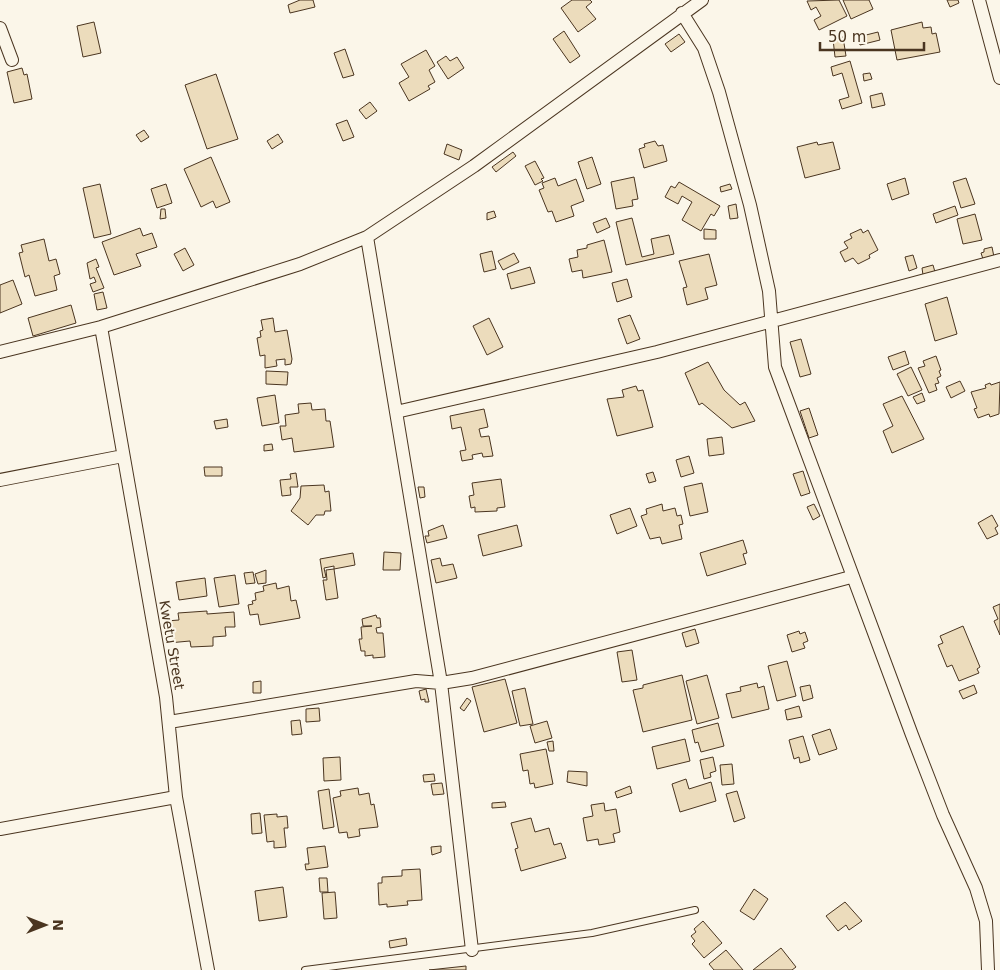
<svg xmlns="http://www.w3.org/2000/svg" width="1000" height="970" viewBox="0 0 1000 970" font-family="'DejaVu Sans',sans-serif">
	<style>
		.building { fill: #ecdcbc; stroke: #4a3520 }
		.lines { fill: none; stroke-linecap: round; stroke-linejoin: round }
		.lane-casing { stroke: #4a3520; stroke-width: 8 }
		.street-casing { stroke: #4a3520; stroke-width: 14 }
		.lane { stroke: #fbf6e9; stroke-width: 6 }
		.street { stroke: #fbf6e9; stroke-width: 12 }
		.labels { text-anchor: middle; stroke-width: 4; stroke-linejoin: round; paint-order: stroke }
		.street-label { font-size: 14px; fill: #4a3520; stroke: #fbf6e9 }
	</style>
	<rect width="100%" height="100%" fill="#fbf6e9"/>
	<path class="building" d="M300 0H313L315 7 290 13 288 5Z
		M572 0H590L592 2 586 7 596 19 578 32 561 8Z
		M839 0 847 16 819 30 814 20 821 16 816 7 811 10 807 1Z
		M843 0H869L873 9 851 19Z
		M947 0H958L959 3 950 7Z
		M94 22 101 53 83 57 77 26Z
		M922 22 923 28 931 27 932 34 936 33 940 52 897 60 891 30Z
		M564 31 580 56 570 63 553 39Z
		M878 32 880 40 860 45 858 37Z
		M679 34 685 42 671 52 665 44Z
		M843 37 846 56 835 57 833 39Z
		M345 49 354 75 343 78 334 53Z
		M426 50 435 66 429 70 435 82 428 86 430 89 409 101 399 83 409 77 401 64Z
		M446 56 450 61 457 57 464 68 448 79 437 62Z
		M850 61 862 103 842 109 839 100 849 97 842 73 833 76 831 67Z
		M22 68 24 75 27 74 32 99 14 103 7 72Z
		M870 73 872 79 864 81 863 74Z
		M216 74 238 139 207 149 185 85Z
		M882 93 885 105 872 108 870 96Z
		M370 102 377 111 366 119 359 110Z
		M347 120 354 137 343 141 336 124Z
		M144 130 149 137 141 142 136 135Z
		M278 134 283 142 272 149 267 141Z
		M655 141 658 146 663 145 667 161 644 168 639 149 645 147 644 144Z
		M817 142 818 145 833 142 840 169 805 178 797 147Z
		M447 144 462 150 459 160 444 154Z
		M513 152 516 156 496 172 492 167Z
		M211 157 230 202 216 208 213 201 201 207 184 169Z
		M592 157 601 184 587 189 578 162Z
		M535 161 544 178 541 179 543 181 535 185 525 166Z
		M634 177 638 199 632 200 633 206 616 209 611 182Z
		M555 178 558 186 576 179 584 201 571 206 574 216 556 222 552 211 548 212 539 190 544 188 542 183Z
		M905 178 909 194 892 200 887 184Z
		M966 178 975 204 961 208 953 182Z
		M679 182 720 206 714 216 711 214 701 231 682 220 692 202 682 196 678 204 665 197 671 186 675 188Z
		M100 184 111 234 94 238 83 188Z
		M166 184 172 203 157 208 151 189Z
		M730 184 732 189 721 192 720 187Z
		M736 204 738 218 730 219 728 206Z
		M955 206 958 215 936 223 933 214Z
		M161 209H165L166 218 160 219Z
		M494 211 496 217 487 220V213Z
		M975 214 982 240 963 244 957 219Z
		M606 218 610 227 597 233 593 223Z
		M632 218 642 257 654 254 651 239 669 235 674 254 626 265 616 222Z
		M140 228 143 236 152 233 157 247 136 254 141 266 114 275 102 242Z
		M704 229 716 230V239H704Z
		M861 229 863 233 868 230 878 250 869 255 870 258 858 264 853 258 845 262 840 252 848 248 844 242 852 238 850 234Z
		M44 239 49 261 56 259 60 274 54 276 57 290 35 296 29 275 25 277 19 253 23 252 21 245Z
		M604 240 612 272 583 278 582 270 572 272 569 259 578 257 577 250 587 248V245Z
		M992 247 994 257 983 259 981 253 984 252V249Z
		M185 248 194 265 183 271 174 254Z
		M492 251 496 269 484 272 480 254Z
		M514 253 519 262 503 270 498 261Z
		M709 254 717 285 705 288 708 299 687 305 683 288 687 287 679 261Z
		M913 255 917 268 909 271 905 257Z
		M96 259 99 267 96 268 104 288 93 292 90 284 96 282 94 277 90 279 87 263Z
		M933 265 935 272 923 275 922 268Z
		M530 267 535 283 511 289 507 274Z
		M627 279 632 297 617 302 612 283Z
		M13 280 22 304 0 313V285Z
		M103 292 107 308 97 310 94 294Z
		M947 297 957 334 935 341 925 304Z
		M71 305 76 323 33 336 28 318Z
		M630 315 640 339 627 344 618 319Z
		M273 318 275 332 287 330 292 359 291 364 285 365V359L276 360 277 366 265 368V355L260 356 257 338 261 337 260 331 263 330 261 320Z
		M489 318 503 347 487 355 473 326Z
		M801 339 811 374 800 377 790 342Z
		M905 351 909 364 893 370 888 357Z
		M936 356 941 370 939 371 941 376 937 378 939 383 935 384 937 390 929 393 918 368 925 366 923 361Z
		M708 362 724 390 740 405 745 402 755 421 732 428 702 403 699 405 685 373Z
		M911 367 922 390 908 396 897 374Z
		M266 371 288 372 287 385 266 384Z
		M960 381 965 391 951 398 946 387Z
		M1000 382 999 414 990 417 989 414 978 418 974 409 977 408 971 392 986 388 985 385 990 383 991 385Z
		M636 386 638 391 643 390 653 427 617 436 607 399 624 397 622 390Z
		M922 393 925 401 917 404 913 397Z
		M275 395 279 423 262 426 257 398Z
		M902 396 924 439 892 453 883 431 893 426 883 404Z
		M311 403 312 410 325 409 326 421H330L334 447 294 452 292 438 282 440 280 426H286L285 415 299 413 298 404Z
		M809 408 818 435 809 438 800 411Z
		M484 409 488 427 479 429 481 437 489 436 493 456 483 457 482 453 472 455 473 459 462 461 460 451 466 450 461 427 452 429 450 416Z
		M227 419 228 427 216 429 214 421Z
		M722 437 724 454 709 456 707 439Z
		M272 444 273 450 264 451V445Z
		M689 456 694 473 681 477 676 460Z
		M204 467H222V476H205Z
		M803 471 810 493 801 496 793 474Z
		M653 472 656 481 649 483 646 474Z
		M296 473 298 487H290L291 495 282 496 280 480 291 479 290 474Z
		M501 479 505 507 497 508V511L475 512V507L471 508 469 496 474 495 472 483Z
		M702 483 708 512 690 516 684 487Z
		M324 485 325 492 329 491 331 511H325L324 515H316L308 525 291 511 300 498 301 486Z
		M418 487H424L425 497 420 498Z
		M662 504 663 511 675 508 677 516 681 515 683 524 679 525 682 539 662 544 660 537 650 539 641 516 647 514 646 509Z
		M814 504 820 516 813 520 807 507Z
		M630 508 637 526 617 534 610 515Z
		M992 515 998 526 995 528 998 534 987 539 978 523Z
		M443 525 447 538 427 543 425 536H429L428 531Z
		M517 525 522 546 483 556 478 535Z
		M743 540 747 553 743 554 746 564 707 576 700 553Z
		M384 552 401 553 400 570H383Z
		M353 553 355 565 334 569V566L324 568 326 577 323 578 320 559Z
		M440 558 442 566 453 564 457 578 436 583 431 560Z
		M334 569 338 598 326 600 323 580H327L326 570Z
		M266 570V583L258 584 255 574Z
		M253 572 255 583 246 584 244 573Z
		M235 575 239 604 219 607 214 578Z
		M205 578 207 596 179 600 176 582Z
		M276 583 277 589 289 586 291 601 296 600 300 618 260 625 258 614 250 615 248 605 253 604 252 601 256 600 255 593 264 591 263 586Z
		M1000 604V635L994 621 998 619 993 607Z
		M207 611V614L234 612 235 627H225L226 636 213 637V646L191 647 190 641 168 643 166 621 179 620 178 613Z
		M376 615 377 618H380L381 627 376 628 377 633H383L385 657 373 658V655L365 656V651H361L359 639H362L361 627 372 626H363L362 619Z
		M963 626 980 667 977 669 979 673 959 681 952 665 947 667 938 645 943 643 940 636Z
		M695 629 699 643 686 647 682 633Z
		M799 631 800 634 805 632 808 641 803 643 805 648 792 652 787 635Z
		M632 650 637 680 622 682 617 652Z
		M787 661 796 696 777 701 768 666Z
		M682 675 692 720 643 732 633 690 643 688V685Z
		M707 675 719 718 697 724 686 681Z
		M505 679 517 723 484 732 472 687Z
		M261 681V693H253V682Z
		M757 683 758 688 764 686 769 709 732 718 726 694 741 691 740 687Z
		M810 685 813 698 803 701 800 687Z
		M974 685 977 693 963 699 959 691Z
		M525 688 533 724 520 726 512 691Z
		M426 689 429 702H425V699L421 700 419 691Z
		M467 698 471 701 464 711 460 708Z
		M799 706 802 717 787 720 785 710Z
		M319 708 320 721 306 722V709Z
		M300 720 302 734 292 735 291 721Z
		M547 721 552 738 535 743 530 726Z
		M718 723 724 746 701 752 698 742 695 743 692 730Z
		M830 729 837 749 819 755 812 735Z
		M803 736 810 760 800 763 799 757 794 759 789 740Z
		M685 739 690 761 657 769 652 747Z
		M553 741 554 751H549L547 742Z
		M546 749 553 784 535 788 534 783 530 784 528 770 523 771 520 754Z
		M340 757 341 780 324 781 323 758Z
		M713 757 716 771 710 773 711 777 704 779 700 760Z
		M732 764 734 784 722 785 720 765Z
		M568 771 587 772V786L567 782Z
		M434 774 435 781 424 782 423 775Z
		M686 779 689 789 711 782 716 801 680 812 672 784Z
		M442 783 444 794 433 795 431 784Z
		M630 786 632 793 617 798 615 792Z
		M358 788 359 795 369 793 371 805 374 804 378 827 359 829 360 836 348 838 347 832 339 833 333 798 341 796 340 791Z
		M329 789 334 827 323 829 318 791Z
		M737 791 745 818 734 822 726 794Z
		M505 802 506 807 492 808V803Z
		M604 803 605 811 616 809 620 832 613 834 615 842 599 845 598 839 587 841 583 818 593 816 591 805Z
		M260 813 262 833 252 834 251 814Z
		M277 814V817L287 816 288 828H284L286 847 274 848V841L267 842 264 815Z
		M531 818 535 832 549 828 554 845 561 843 566 858 521 871 515 849 518 848 511 823Z
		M325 846 328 867 306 870 305 864H309L307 848Z
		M441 846V852L432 855 431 847Z
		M420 869 422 900 407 901 408 905 387 907V904L379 905 378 883H382V877L402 876V870Z
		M319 878H327L328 892H320Z
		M283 887 287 917 259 921 255 891Z
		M754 889 768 899 754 920 740 911Z
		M335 892 337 918 324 919 322 893Z
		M845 902 862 921 849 930 846 925 838 931 826 916Z
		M703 921 722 943 704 958 692 944 695 941 691 936 696 932 694 929Z
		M406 938 407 945 390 948 389 941Z
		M781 948 796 967 792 970H753Z
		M726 950 743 970H714L709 964Z
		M466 966V970H429Z"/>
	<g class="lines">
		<g class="lane-casing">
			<path id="lane" d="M305 970 592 933 695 910"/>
		</g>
		<g class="street-casing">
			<path id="street" d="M979 0 1000 78
				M682 13 704 48 719 92 750 205 769 291 775 367 912 735 943 815 976 888 986 921 988 970
				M0 28 12 60
				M367 237 441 683 472 950
				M101 327 166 697 176 797 208 970
				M0 352 101 327 300 264 367 237 474 166 702 0
				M396 412 657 352 1000 260
				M0 480 123 456
				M169 722 416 681 441 683 472 678 851 577
				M0 829 176 797"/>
		</g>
		<use href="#lane" class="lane"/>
		<use href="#street" class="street"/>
	</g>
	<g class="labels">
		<g class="street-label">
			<text transform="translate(172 645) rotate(80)" y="5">Kwetu Street</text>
		</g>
	</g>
	<g transform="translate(45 925) rotate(90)" stroke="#fbf6e9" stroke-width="4" paint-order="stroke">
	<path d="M0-4L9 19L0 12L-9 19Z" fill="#4a3520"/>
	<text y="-8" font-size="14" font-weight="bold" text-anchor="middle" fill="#4a3520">N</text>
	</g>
	<path d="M820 42v8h104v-8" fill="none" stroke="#4a3520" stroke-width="2.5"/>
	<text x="828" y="42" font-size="15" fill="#4a3520" stroke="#fbf6e9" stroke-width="4" paint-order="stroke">50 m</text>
</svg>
